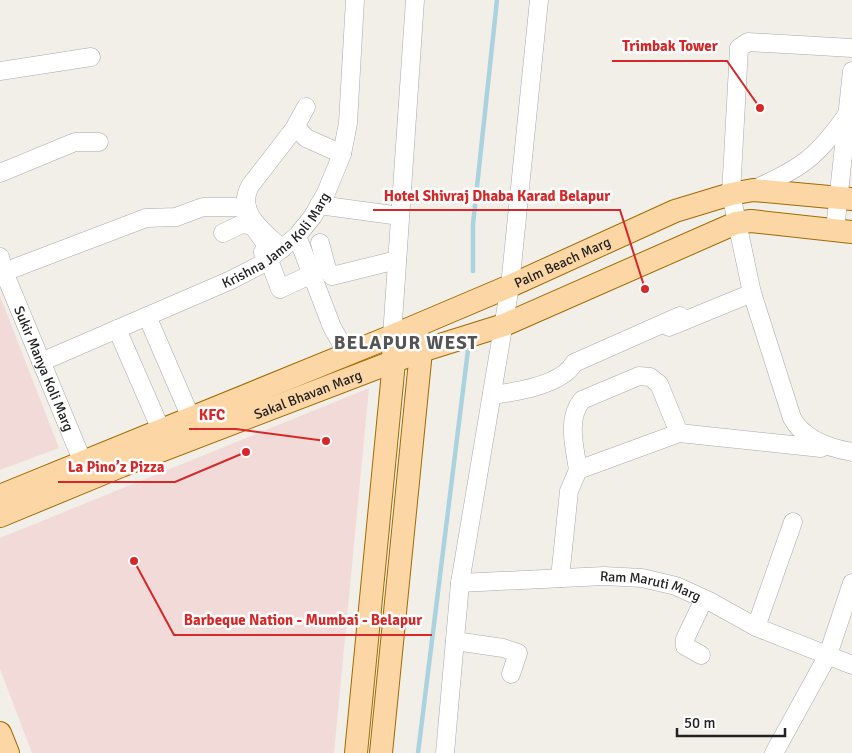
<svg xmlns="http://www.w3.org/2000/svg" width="852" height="753" viewBox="0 0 852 753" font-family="Signika,sans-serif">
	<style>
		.commercial { fill: #f2dad9 }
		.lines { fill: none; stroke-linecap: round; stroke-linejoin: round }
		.stream { stroke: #aad3df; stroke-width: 4.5 }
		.minor-casing { stroke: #a9a9a9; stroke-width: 19 }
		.major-casing { stroke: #a06b00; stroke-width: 24 }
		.minor { stroke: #fff; stroke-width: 18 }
		.major { stroke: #fcd6a4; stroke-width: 22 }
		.labels { text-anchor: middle; stroke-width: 5; stroke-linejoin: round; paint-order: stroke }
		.street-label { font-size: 14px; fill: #222; stroke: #fff }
		.district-label { font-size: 19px; font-weight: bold; letter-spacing: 1px; fill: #555; stroke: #fff }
		.leader { fill: none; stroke: #d62828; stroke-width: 2 }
		.callout-dot { fill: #d62828; stroke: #fff; stroke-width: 2 }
		.callout-label { font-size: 15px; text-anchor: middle; font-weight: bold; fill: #d62828; stroke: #fff; stroke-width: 5; stroke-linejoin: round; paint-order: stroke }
	</style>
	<rect width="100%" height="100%" fill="#f2efe9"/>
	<path class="commercial" d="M0 296 59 448 0 470Z
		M369 388 334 753H32L0 669V538Z"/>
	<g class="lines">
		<path class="stream" d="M473 271V224L497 0
			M418 753 468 350"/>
		<g class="minor-casing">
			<g id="minor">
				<path d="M852 48 748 42 739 48 731 194 752 293 792 418C804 440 829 448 852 452"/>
				<path d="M0 71 91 57"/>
				<path d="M296 127 306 138 342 154"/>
				<path d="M0 173 75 142H99"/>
				<path d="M753 190C801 167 815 160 846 116"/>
				<path d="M319 205 400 216"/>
				<path d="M835 230 852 71"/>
				<path d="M223 233 242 224 253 226 267 246 263 252 269 260 280 289 312 274"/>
				<path d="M297 236 332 327 347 354"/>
				<path d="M320 243 327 269 332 276 397 260"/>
				<path d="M282 249C265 232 235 213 250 186L294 129 306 107"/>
				<path id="s1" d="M0 257 4 272 87 472"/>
				<path d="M4 272 146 218 176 217 203 207H247"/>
				<path d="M147 316 191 418"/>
				<path d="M669 327 752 293"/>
				<path d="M117 329 161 430"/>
				<path d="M392 336 415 0"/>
				<path id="s2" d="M41 362 231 280 264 263 297 236 313 216 326 193 342 154 348 123 355 0"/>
				<path d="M492 395C515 392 562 385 574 363L680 316"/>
				<path d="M578 470C575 448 566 419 582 400L639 376 650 377 659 384 679 433"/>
				<path d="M560 578 569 491 578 470 679 433 821 448"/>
				<path id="s3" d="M460 583 604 576 642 578 676 586 711 602 756 627 852 665"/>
				<path d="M756 627 793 522"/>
				<path d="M455 641 503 648 518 653 511 674"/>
				<path d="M701 655 685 646V639L704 599"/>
				<path d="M445 753 460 583 510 286 539 0"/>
				<path d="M774 753 828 655 852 583"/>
			</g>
		</g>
		<g class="major-casing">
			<g id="major">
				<path id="s4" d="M0 496 392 336 510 286 675 211 731 194 753 190 852 199"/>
				<path id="s5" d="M0 516 121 466 421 351 504 325 736 223 751 221 852 232"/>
				<path d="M0 733 8 753"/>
				<path d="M356 753 394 362 393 349"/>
				<path d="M381 753 421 351 418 338"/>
			</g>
		</g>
		<use href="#minor" class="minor"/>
		<use href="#major" class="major"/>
	</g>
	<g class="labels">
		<g class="street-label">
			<text dy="5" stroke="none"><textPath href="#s2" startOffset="268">Krishna Jama Koli Marg</textPath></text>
			<text dy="5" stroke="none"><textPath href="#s4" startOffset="609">Palm Beach Marg</textPath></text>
			<text dy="5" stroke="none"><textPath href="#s1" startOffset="120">Sukir Manya Koli Marg</textPath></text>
			<text dy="5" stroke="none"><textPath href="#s5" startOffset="331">Sakal Bhavan Marg</textPath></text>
			<text dy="5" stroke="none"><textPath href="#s3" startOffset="192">Ram Maruti Marg</textPath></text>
		</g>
		<g class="district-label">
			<text x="406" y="349">BELAPUR WEST</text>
		</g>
	</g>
	<path class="leader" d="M760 108L727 61H612M645 289L620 210H373M326 441L236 429H189M246 452L175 482H58M134 561L174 635H432"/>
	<g class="callout-dot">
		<circle cx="760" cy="108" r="5"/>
		<circle cx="645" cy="289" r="5"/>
		<circle cx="326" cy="441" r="5"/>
		<circle cx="246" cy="452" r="5"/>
		<circle cx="134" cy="561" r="5"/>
	</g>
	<g class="callout-label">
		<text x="670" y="51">Trimbak Tower</text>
		<text x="497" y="201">Hotel Shivraj Dhaba Karad Belapur</text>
		<text x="212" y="420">KFC</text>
		<text x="116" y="472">La Pino’z Pizza</text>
		<text x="303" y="625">Barbeque Nation - Mumbai - Belapur</text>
	</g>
	<path d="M677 728v8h108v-8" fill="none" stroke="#222222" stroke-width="2.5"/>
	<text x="684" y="728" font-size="15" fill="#222222" stroke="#ffffff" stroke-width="4" paint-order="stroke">50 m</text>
</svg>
